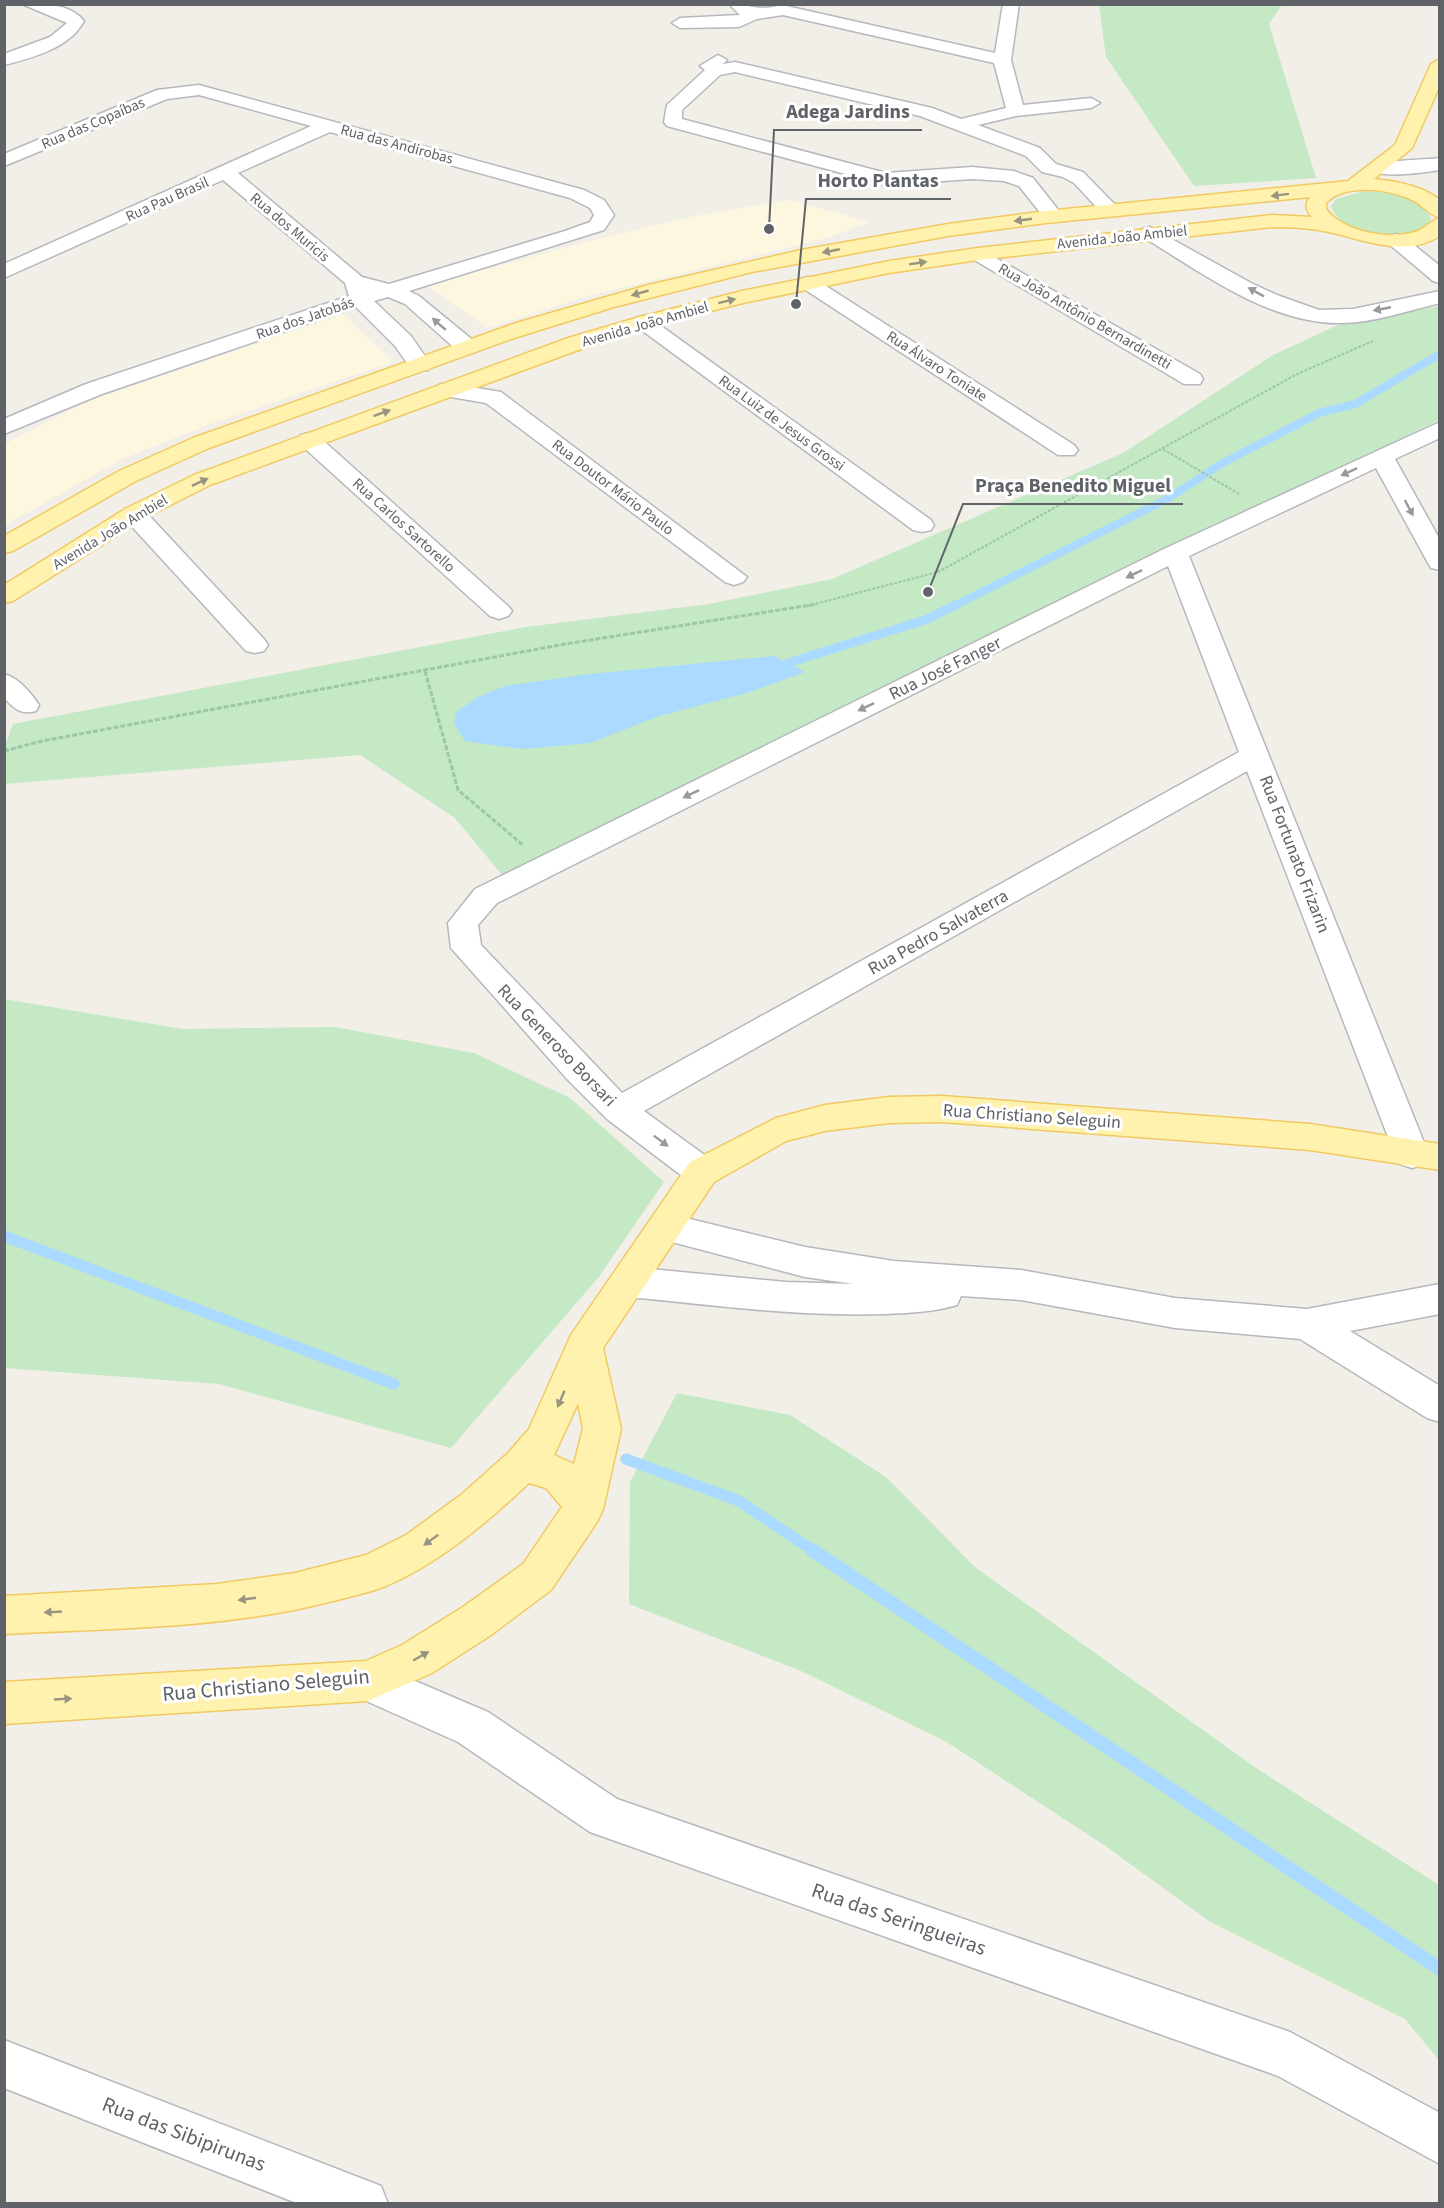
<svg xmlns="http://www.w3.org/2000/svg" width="1444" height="2208" viewBox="0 0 1444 2208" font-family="'Source Sans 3',sans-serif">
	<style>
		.commercial { fill: #fef7e0 }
		.green { fill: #c5e8c5 }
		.water { fill: #aadaff }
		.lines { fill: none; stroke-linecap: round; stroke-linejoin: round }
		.stream-far3 { stroke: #aadaff; stroke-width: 8 }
		.stream-far2 { stroke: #aadaff; stroke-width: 9 }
		.stream-far1 { stroke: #aadaff; stroke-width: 11 }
		.stream { stroke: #aadaff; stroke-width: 14 }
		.minor-casing { stroke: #b5b8bc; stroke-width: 3 }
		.major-casing { stroke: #f2c960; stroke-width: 3 }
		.path-far1 { stroke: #9cc7a9; stroke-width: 2; stroke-dasharray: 3 1.5; stroke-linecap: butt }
		.path { stroke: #9cc7a9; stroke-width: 3; stroke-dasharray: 5 2; stroke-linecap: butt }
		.minor { fill: #fff; fill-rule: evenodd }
		.major { fill: #fff2af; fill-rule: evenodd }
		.oneway { fill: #979581 }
		.oneway2 { fill: #979a9d }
		.labels { text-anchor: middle; stroke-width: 6; stroke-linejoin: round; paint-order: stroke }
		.far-street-label { font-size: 15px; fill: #5f6368; stroke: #fff }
		.street-label { font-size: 18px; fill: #5f6368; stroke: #fff }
		.near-street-label { font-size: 21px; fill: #5f6368; stroke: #fff }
		.leader { fill: none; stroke: #5f6368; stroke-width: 2 }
		.callout-dot { fill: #5f6368; stroke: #fff; stroke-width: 2 }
		.callout-label { font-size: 20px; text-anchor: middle; font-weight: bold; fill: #5f6368; stroke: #fff; stroke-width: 6; stroke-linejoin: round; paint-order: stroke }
	</style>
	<rect width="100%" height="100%" fill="#f1efe8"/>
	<path class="commercial" d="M788 200 870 222 827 238 588 296 488 328 428 286 581 243 696 216Z
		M344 314 393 362 213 423 122 459 5 525V444L88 401Z"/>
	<path class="green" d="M1099 5H1282L1269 24 1316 178 1194 186 1106 57Z
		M1364 191C1387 192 1422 194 1431 219 1415 247 1340 237 1331 206L1336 199Z
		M1439 306V420L502 875 455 818 360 755 5 784V746L13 724 526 627 709 604 832 579 1123 453 1273 355 1338 325Z
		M4 999 183 1029 335 1027 474 1053 570 1098 664 1182 598 1278 451 1448 219 1384 5 1368Z
		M677 1393 790 1415 886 1477 976 1568 1259 1770 1439 1885V2060L1405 2019 1209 1921 1104 1845 945 1741 799 1670 629 1604 630 1482Z"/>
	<path class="water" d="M774 656 805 672 750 692 659 716 590 743 521 749 465 741 454 724 456 712 478 697 505 686 590 674Z"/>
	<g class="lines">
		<path class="stream-far3" d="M954 606 1169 498 1219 465 1319 413 1355 404 1440 354"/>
		<path class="stream-far2" d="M788 663 925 620 957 604"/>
		<path class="stream-far1" d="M4 1236 394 1384
			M626 1459 739 1501 815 1552"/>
		<path class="stream" d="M812 1550 1440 1969"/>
		<g class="minor-casing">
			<path id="minor" d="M22 4C43 4 70 3 84 21 70 48 32 58 4 65V54L50 37 67 23Z
				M729 4C753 4 755 12 782 5L995 53 1003 4H1019L1011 60 1023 105 1091 98 1100 103 1091 108 1016 116 978 125 1040 148 1056 164 1083 172 1120 210 1117 214H1103L1074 183 1063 177 1042 172 1026 156 920 116 735 72 720 75 682 110V119L886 173 972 167 1014 171 1033 178 1063 216 1053 222 1046 220 1019 186 1004 181 972 179 886 185 667 126 664 122 667 105 705 70 700 66 718 55 727 60 723 64 735 62 932 108 961 119 1006 108 994 63 783 15 757 19 739 27 680 28 672 23 680 18 740 15Z
				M199 85 584 190 604 200 614 215 604 230 409 291 419 296 475 342 478 347 475 352H459L405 304 388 297 374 301 411 336 431 365 428 370H412L395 346 356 307 102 394 4 434V419L86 384 349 296 345 283 223 180 4 278V264L311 126 199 95 167 99 4 166V154L157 90ZM330 132 570 198 590 208 594 215 590 222 565 231 389 284 362 277 238 173Z
				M1440 158V170C1425 172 1378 180 1370 168 1375 160 1426 160 1440 158Z
				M1150 227 1251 283 1277 295 1319 310 1353 309 1440 291V303C1407 311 1373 323 1340 323 1269 324 1201 272 1143 237L1140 233 1143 229Z
				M1396 234 1403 236 1440 266V283L1433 281 1389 244 1386 240 1389 236Z
				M978 248 1200 374 1203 379 1200 384H1184L971 258 968 254 971 250Z
				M808 277 815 279 1074 445 1078 450 1074 455H1058L801 287 798 283 801 279Z
				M643 316 650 318 931 520 934 525 931 530 922 532 913 530 636 326 632 322 636 318Z
				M447 383 501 392 747 577 743 582 734 585 725 582 486 403 439 395 436 390 439 385Z
				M1440 422V438L1395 459 1440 540V570L1431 568 1428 563 1376 468 1189 556 1429 1155 1424 1164 1412 1168 1400 1164 1395 1155 1247 771 644 1111 714 1162 719 1172 714 1182 702 1185 690 1182 607 1119 568 1080 451 948 448 923 475 889 1166 548ZM1168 566 1239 752 622 1093 481 945 478 925 497 903Z
				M309 433 317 435 508 606 512 611 508 616 499 619 490 616 301 445 298 440 301 435Z
				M134 507 143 509 264 639 268 645 264 651 255 653 246 651 125 519 122 514 125 509Z
				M4 674C19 678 31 693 39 705L36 711C20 715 15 709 4 698Z
				M665 1213 805 1247 894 1261 1021 1270 1175 1298 1307 1309 1440 1284V1314L1350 1331 1440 1386V1422L1427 1418 1300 1339 1175 1328 1021 1300 961 1296 957 1305C934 1312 908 1313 884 1314 799 1317 714 1305 629 1297L616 1292 611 1282 616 1272 629 1267 786 1282 854 1284 805 1277 653 1237 648 1227 653 1217Z
				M368 1661 488 1712 617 1799 1290 2032 1440 2113V2164L1278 2076 590 1832 458 1742 353 1695 347 1681 353 1667Z
				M4 2040 381 2186 388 2204H299L4 2088Z"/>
		</g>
		<g class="major-casing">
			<path id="major" d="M1440 59V85L1412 148 1374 179C1397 181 1422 186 1440 200V218C1429 215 1422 204 1412 200 1390 189 1345 183 1326 203V209C1343 232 1388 240 1415 232 1425 229 1430 221 1440 218V236C1404 258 1365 240 1329 232 1311 228 1292 227 1273 227L978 260 889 273 743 303 650 326 584 348 210 485 143 519 13 601 4 603V585L125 509 194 475 568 338 636 318 742 291 889 261 978 248 1273 215 1312 217C1306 210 1304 205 1310 197L1046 223 948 236 752 272 614 307 514 338 209 448 136 481 13 551 4 553V536L119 471 193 438 516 323 648 285 801 250 948 224 1046 211 1348 181 1395 145 1431 64Z
				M942 1096 1310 1124 1440 1144V1170L1310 1150 942 1122 889 1123 825 1131 786 1141 714 1182 603 1348 621 1429 603 1509 597 1522 551 1590 491 1635 432 1673 368 1701 4 1724V1682L366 1661 402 1645 463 1607 523 1564 562 1507 546 1488 529 1483C486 1523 441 1562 386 1586 368 1593 348 1597 329 1602 224 1629 113 1628 4 1634V1596L217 1584 295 1573 366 1555 406 1535 461 1495 508 1453 529 1429 571 1335 690 1162 776 1118 825 1105 889 1097ZM578 1403 583 1429 574 1464 554 1455Z"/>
		</g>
		<path class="path-far1" d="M1163 449 1239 494
			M807 606 938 572 1297 374 1373 341"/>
		<path class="path" d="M425 671 458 790 523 845
			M4 751 42 741 565 644 817 604"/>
		<use href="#minor" class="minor"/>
		<use href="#major" class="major"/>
	</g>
	<defs><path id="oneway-solid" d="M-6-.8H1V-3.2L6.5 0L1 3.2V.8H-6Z" transform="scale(1.5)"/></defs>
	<g class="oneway">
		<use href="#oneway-solid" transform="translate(1280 195) rotate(173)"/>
		<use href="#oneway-solid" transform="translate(1023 220) rotate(172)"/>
		<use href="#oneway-solid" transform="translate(831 251) rotate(169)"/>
		<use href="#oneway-solid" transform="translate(918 263) rotate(-9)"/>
		<use href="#oneway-solid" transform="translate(640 293) rotate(164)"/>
		<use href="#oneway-solid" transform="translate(727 301) rotate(-14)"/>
		<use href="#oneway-solid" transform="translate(382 413) rotate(-20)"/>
		<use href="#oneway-solid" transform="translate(200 482) rotate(-25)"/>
		<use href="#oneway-solid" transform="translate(561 1399) rotate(113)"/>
		<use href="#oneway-solid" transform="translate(431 1540) rotate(144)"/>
		<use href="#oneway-solid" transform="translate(247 1599) rotate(172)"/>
		<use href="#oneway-solid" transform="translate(53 1612) rotate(177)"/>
		<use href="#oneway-solid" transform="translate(421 1656) rotate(-30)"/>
		<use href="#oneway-solid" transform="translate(63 1699) rotate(-3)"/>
	</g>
	<g class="oneway2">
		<use href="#oneway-solid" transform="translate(1256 292) rotate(-151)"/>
		<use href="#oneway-solid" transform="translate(1382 309) rotate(169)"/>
		<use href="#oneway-solid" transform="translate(439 324) rotate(-139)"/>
		<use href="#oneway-solid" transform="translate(1349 472) rotate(155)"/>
		<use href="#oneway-solid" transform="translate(1409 508) rotate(62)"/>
		<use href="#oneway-solid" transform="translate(1134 574) rotate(154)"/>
		<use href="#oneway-solid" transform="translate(866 707) rotate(154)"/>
		<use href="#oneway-solid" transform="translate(691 794) rotate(154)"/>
		<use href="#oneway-solid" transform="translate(661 1141) rotate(37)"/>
	</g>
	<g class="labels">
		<g class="far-street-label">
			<text transform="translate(93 123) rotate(-23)" y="5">Rua das Copaíbas</text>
			<text transform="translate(397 144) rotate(15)" y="5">Rua das Andirobas</text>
			<text transform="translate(167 199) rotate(-24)" y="5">Rua Pau Brasil</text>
			<text transform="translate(290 227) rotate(40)" y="5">Rua dos Muricis</text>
			<text transform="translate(1122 237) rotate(-6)" y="5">Avenida João Ambiel</text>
			<text transform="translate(1085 316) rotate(30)" y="5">Rua João Antônio Bernardinetti</text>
			<text transform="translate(305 318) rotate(-19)" y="5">Rua dos Jatobás</text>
			<text transform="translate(645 324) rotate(-16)" y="5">Avenida João Ambiel</text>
			<text transform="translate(937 366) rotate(33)" y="5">Rua Álvaro Toniate</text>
			<text transform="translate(782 423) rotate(36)" y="5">Rua Luiz de Jesus Grossi</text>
			<text transform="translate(613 487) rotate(37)" y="5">Rua Doutor Mário Paulo</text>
			<text transform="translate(404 525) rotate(42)" y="5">Rua Carlos Sartorello</text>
			<text transform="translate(110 532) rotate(-31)" y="5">Avenida João Ambiel</text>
		</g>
		<g class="street-label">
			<text transform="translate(945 668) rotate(-26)" y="6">Rua José Fanger</text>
			<text transform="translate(1295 854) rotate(69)" y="6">Rua Fortunato Frizarin</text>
			<text transform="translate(938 932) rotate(-29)" y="6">Rua Pedro Salvaterra</text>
			<text transform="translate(557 1045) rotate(46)" y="6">Rua Generoso Borsari</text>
			<text transform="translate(1032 1116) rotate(4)" y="6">Rua Christiano Seleguin</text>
		</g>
		<g class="near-street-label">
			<text transform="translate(266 1685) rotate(-5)" y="7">Rua Christiano Seleguin</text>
			<text transform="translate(899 1919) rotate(19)" y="7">Rua das Seringueiras</text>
			<text transform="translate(184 2134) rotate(21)" y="7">Rua das Sibipirunas</text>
		</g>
	</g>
	<path class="leader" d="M769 229L774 130H922M796 304L806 199H951M928 592L963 504H1183"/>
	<g class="callout-dot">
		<circle cx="769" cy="229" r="6"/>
		<circle cx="796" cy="304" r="6"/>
		<circle cx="928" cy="592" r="6"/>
	</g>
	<g class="callout-label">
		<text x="848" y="118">Adega Jardins</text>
		<text x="878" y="187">Horto Plantas</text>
		<text x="1073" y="492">Praça Benedito Miguel</text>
	</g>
	<rect width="1444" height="2208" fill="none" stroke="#5f6368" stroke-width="12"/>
</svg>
